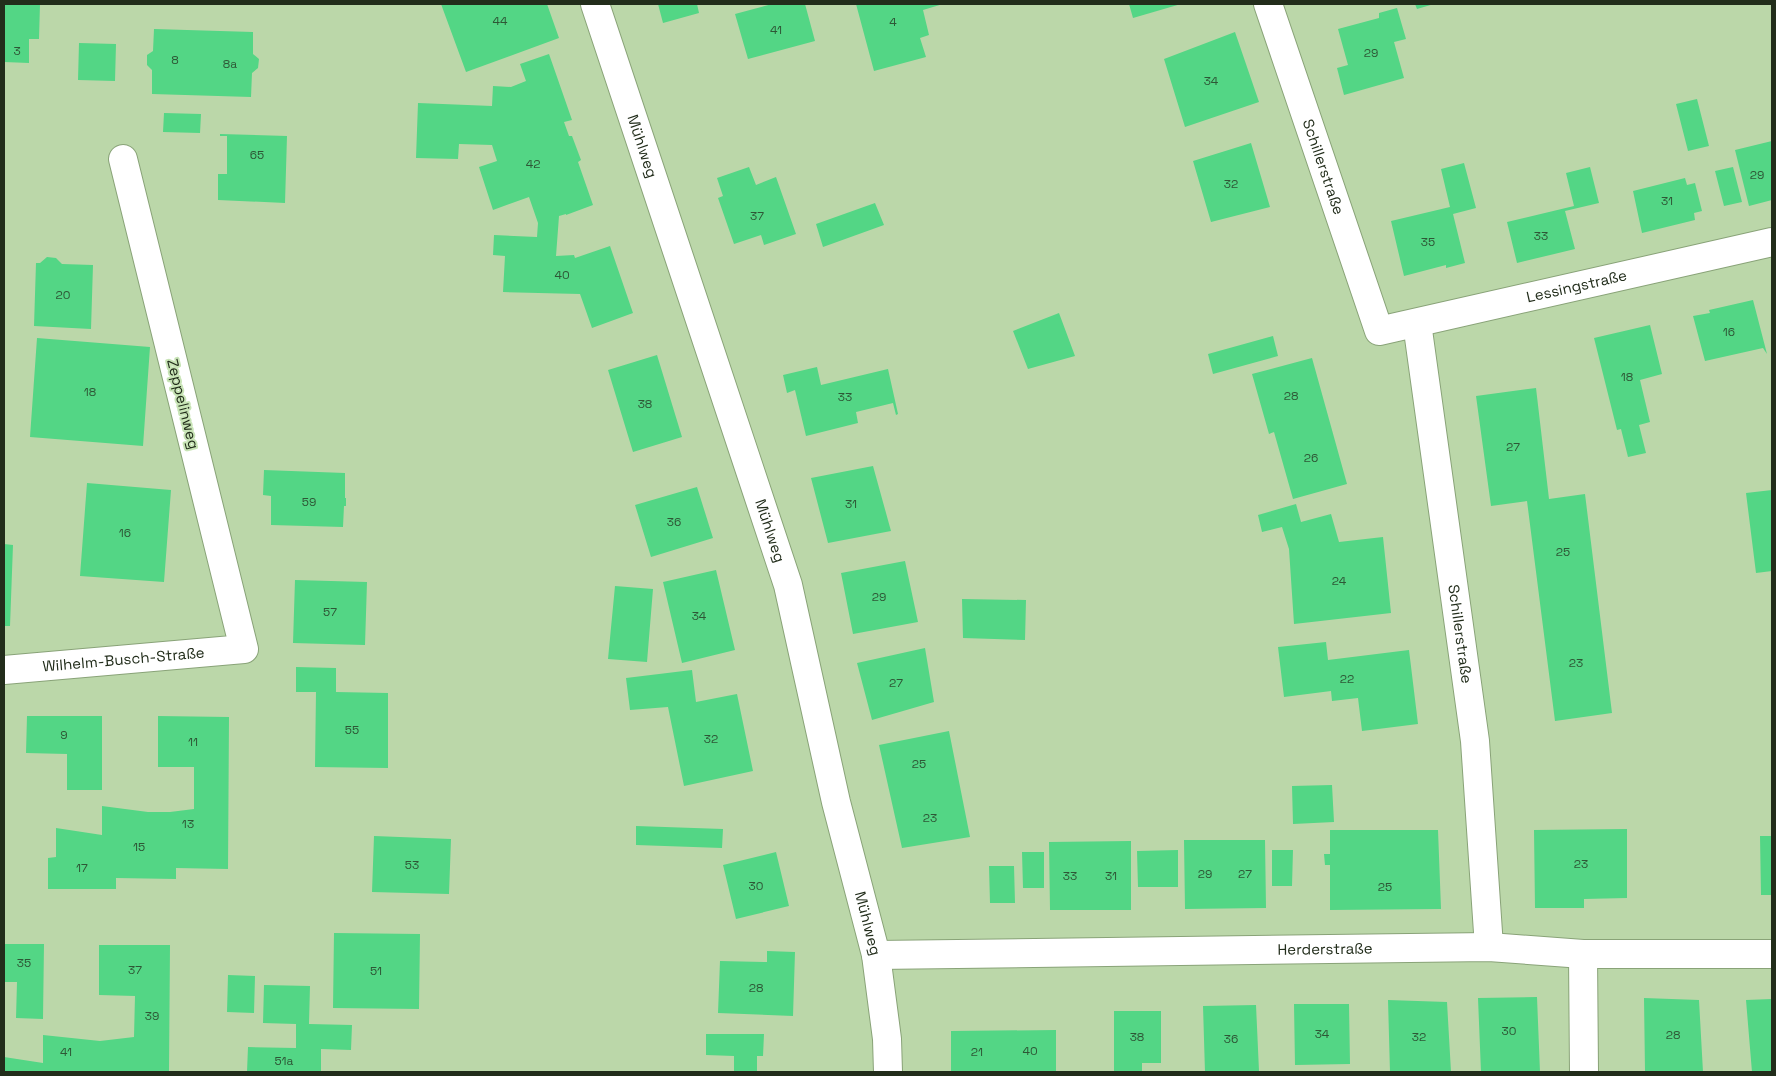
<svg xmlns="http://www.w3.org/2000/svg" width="1776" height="1076" viewBox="0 0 1776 1076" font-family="'Space Grotesk',sans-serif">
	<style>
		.building { fill: #53d685 }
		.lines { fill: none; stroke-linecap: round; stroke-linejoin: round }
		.street-casing { stroke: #89a378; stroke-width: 30 }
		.street { stroke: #fff; stroke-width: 28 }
		.labels { text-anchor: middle; stroke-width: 4; stroke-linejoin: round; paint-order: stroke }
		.number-label { font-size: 12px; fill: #2e5736 }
		.street-label { font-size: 15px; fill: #222d1b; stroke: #c8e4b6 }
	</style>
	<rect width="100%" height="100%" fill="#bbd7a9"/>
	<path class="building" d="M4 4H40L39 39H29V63L4 62Z
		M441 4H547L559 38 466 72Z
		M658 4H697L699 13 663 23Z
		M772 4H805L815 41 748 59 735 14Z
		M856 4H943L923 10 929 35 920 38 926 57 874 71Z
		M1129 4H1181L1133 18Z
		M1415 4H1434L1417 9Z
		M1397 8 1406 39 1394 42 1404 78 1344 95 1337 68 1348 65 1338 29 1379 18V13Z
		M154 29 253 32V54L259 59 258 68 252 73 251 97 152 94V70L147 65V55L153 51Z
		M1235 32 1259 102 1185 127 1164 59Z
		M79 43 116 44 115 81 78 80Z
		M549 54 572 120 564 122 569 136H572L581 160 578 162 593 205 566 215V214L559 216 556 256 574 255 575 258 610 246 633 313 592 328 580 294 503 292 505 256 493 255 494 235 537 237 538 223 529 197 493 210 479 167 497 161 492 145 459 144 458 159 416 158 418 103 492 106 493 86 511 87 526 81 520 64Z
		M1697 99 1709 146 1688 151 1676 104Z
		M164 113 201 114 200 133 163 132Z
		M220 134 287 136 285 203 218 200V174H227V136H220Z
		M1772 141V200L1749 206 1735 150Z
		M1251 143 1270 207 1211 222 1193 161Z
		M1464 163 1476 208 1453 214 1465 263 1446 268V265L1404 276 1391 221 1450 207 1441 169Z
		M749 167 756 185 776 177 796 234 764 245 761 235 734 244 718 198 723 196 717 178Z
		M1590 167 1599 203 1565 211 1575 249 1517 263 1507 222 1574 206 1566 173Z
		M1733 167 1742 202 1724 206 1715 171Z
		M1685 178 1687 185 1695 183 1702 211 1694 213 1695 220 1642 233 1633 191Z
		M875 203 884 225 823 247 816 224Z
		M47 257 56 258 62 264 93 265 91 329 34 326 36 263H40Z
		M1753 300 1767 354 1763 348 1705 361 1693 316 1710 313 1709 310Z
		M1059 313 1075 356 1028 369 1013 331Z
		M1650 325 1662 374 1640 380 1650 422 1639 425 1646 453 1628 457 1621 429 1617 430 1594 338Z
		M1273 336 1278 356 1213 374 1208 354Z
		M37 338 150 347 143 446 30 437Z
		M657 355 682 437 633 452 608 370Z
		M1312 358 1347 484 1293 499 1274 432 1269 434 1252 374Z
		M817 367 821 385 888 369 898 414 896 415 893 403 856 412 858 423 806 436 795 390 787 393 783 375Z
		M1536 388 1549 499 1585 494 1612 713 1555 721 1527 501 1491 506 1476 396Z
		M873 466 891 531 828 543 811 478Z
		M264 470 345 473V498H346V506H344L343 527 271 525V496L263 495Z
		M87 483 171 490 164 582 80 576Z
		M697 487 713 538 651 557 635 505Z
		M1772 490V571L1756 573 1746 493Z
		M1296 504 1301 522 1331 514 1339 542 1383 537 1391 613 1294 624 1289 549 1282 527 1262 532 1258 515Z
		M4 544 13 545 10 626H4Z
		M905 561 918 622 853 634 841 573Z
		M716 570 735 650 682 663 663 582Z
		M295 580 367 582 365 645 293 643Z
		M615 586 653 589 647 662 608 659Z
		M962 599 1026 600 1025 640 963 638Z
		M1326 642 1328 660 1409 650 1418 724 1362 731 1358 698 1332 701 1331 691 1284 697 1278 647Z
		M925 648 934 702 872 720 857 663Z
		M296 667 336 668V692L388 693V768L315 767 316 692H296Z
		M692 670 696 702 737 694 753 771 684 786 668 707 630 710 626 678Z
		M27 716H102V790H67V754L26 753Z
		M158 716 229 717 228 869 176 868V879L116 878V889H48V858L56 857V828L102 835V806L148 812H170L194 809V767H158Z
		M949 731 970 837 902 848 879 745Z
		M1332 785 1334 822 1293 824 1292 786Z
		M636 826 723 829 722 848 636 845Z
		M1627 829V898L1584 899V908H1535L1534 830Z
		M1330 830H1438L1441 909 1330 910V865H1325L1324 854H1330Z
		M374 836 451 839 449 894 372 892Z
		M1760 836H1772V895H1761Z
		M1184 840H1265L1266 908 1185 909Z
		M1131 841V910H1050L1049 842Z
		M1178 850V887H1138L1137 851Z
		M1272 850H1293L1292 886H1272Z
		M776 852 789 906 736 919 723 865Z
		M1022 852H1044V888H1023Z
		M989 866H1014L1015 903H990Z
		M334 933 420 934 419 1009 333 1008Z
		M4 944H44L43 1019 16 1018 17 982H4Z
		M99 945H170L169 1072H4V1057L43 1063V1035L100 1041 134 1037 135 996 99 995Z
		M767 951 795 952 793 1016 718 1013 720 961 767 962Z
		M228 975 255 976 254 1013 227 1012Z
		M264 985 310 986 309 1024 352 1025 351 1050 321 1049V1072H247L248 1047 296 1048V1024L263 1023Z
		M1537 997 1540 1072H1481L1478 998Z
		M1644 998 1699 1000 1703 1072 1645 1071Z
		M1772 999V1072H1752L1746 1000Z
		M1388 1000 1447 1002 1451 1072H1390Z
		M1294 1004H1349L1350 1064 1295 1065Z
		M1256 1005 1259 1071 1205 1072 1203 1006Z
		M1114 1011H1161V1063H1142V1072H1114Z
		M1056 1030V1072H951V1031Z
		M706 1034H764L763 1056H757V1072H734V1056L706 1055Z"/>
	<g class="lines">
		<g class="street-casing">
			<g id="street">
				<path id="s1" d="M595 4 788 585 836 802 876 955 887 1039 888 1072"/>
				<path id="s2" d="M1268 4 1379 331 1772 242"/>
				<path id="s3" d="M1417 323 1475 741 1489 947"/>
				<path id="s4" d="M4 670 244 649 123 159"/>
				<path d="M1583 954 1584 1072"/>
				<path id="s5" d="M876 955 1489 947 1583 954H1772"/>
			</g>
		</g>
		<use href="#street" class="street"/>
	</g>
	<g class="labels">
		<g class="number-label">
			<text x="500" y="25">44</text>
			<text x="893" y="26">4</text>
			<text x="776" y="34">41</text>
			<text x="17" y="55">3</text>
			<text x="1371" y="57">29</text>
			<text x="175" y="64">8</text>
			<text x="230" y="68">8a</text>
			<text x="1211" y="85">34</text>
			<text x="257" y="159">65</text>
			<text x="533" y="168">42</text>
			<text x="1757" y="179">29</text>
			<text x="1231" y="188">32</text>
			<text x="1667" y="205">31</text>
			<text x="757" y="220">37</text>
			<text x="1541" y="240">33</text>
			<text x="1428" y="246">35</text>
			<text x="562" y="279">40</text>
			<text x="63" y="299">20</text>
			<text x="1729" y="336">16</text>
			<text x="1627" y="381">18</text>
			<text x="90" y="396">18</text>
			<text x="1291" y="400">28</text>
			<text x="845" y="401">33</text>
			<text x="645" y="408">38</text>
			<text x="1513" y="451">27</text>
			<text x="1311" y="462">26</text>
			<text x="309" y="506">59</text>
			<text x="851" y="508">31</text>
			<text x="674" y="526">36</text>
			<text x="125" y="537">16</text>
			<text x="1563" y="556">25</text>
			<text x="1339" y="585">24</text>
			<text x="879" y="601">29</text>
			<text x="330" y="616">57</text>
			<text x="699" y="620">34</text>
			<text x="1576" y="667">23</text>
			<text x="1347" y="683">22</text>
			<text x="896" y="687">27</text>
			<text x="352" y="734">55</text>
			<text x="64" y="739">9</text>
			<text x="711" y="743">32</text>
			<text x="193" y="746">11</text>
			<text x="919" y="768">25</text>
			<text x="930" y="822">23</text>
			<text x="188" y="828">13</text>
			<text x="139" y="851">15</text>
			<text x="1581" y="868">23</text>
			<text x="412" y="869">53</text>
			<text x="82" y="872">17</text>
			<text x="1205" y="878">29</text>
			<text x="1245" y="878">27</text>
			<text x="1070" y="880">33</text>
			<text x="1111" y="880">31</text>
			<text x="756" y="890">30</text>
			<text x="1385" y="891">25</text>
			<text x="24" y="967">35</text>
			<text x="135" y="974">37</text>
			<text x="376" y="975">51</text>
			<text x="756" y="992">28</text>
			<text x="152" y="1020">39</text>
			<text x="1509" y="1035">30</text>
			<text x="1322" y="1038">34</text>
			<text x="1673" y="1039">28</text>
			<text x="1137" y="1041">38</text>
			<text x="1419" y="1041">32</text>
			<text x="1231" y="1043">36</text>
			<text x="1030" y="1055">40</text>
			<text x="66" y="1056">41</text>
			<text x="977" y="1056">21</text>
			<text x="284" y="1065">51a</text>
		</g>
		<g class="street-label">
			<text dy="5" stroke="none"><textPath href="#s1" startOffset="150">Mühlweg</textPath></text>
			<text dy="5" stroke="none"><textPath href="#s2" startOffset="172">Schillerstraße</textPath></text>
			<text dy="5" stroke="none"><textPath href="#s2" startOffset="548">Lessingstraße</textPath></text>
			<text transform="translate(183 404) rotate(76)" y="5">Zeppelinweg</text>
			<text dy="5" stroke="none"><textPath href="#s1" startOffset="555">Mühlweg</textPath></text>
			<text dy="5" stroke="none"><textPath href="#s3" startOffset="314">Schillerstraße</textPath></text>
			<text dy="5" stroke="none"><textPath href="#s4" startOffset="120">Wilhelm-Busch-Straße</textPath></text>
			<text dy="5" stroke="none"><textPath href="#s1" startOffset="960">Mühlweg</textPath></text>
			<text dy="5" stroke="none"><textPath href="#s5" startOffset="449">Herderstraße</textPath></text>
		</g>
	</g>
	<rect width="1776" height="1076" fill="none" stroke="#222d1b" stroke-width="10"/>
</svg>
